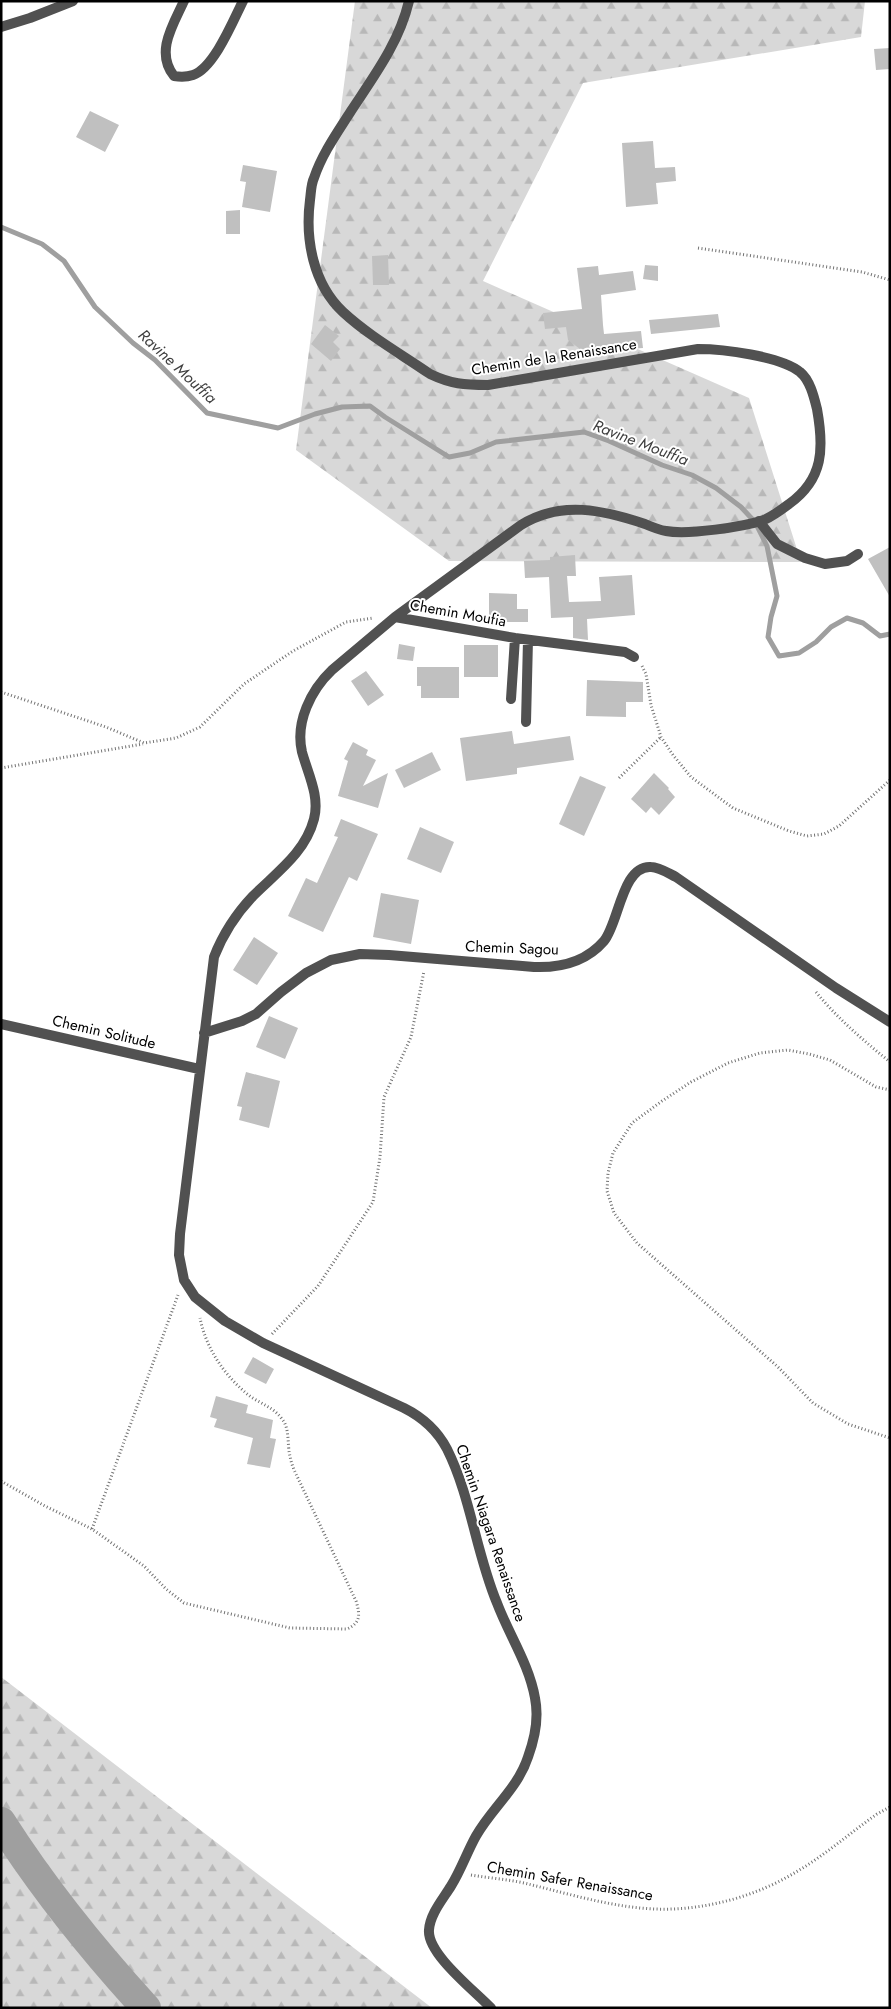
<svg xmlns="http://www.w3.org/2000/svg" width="891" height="2009" viewBox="0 0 891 2009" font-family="Jost,sans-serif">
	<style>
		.forest { fill: url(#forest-firs) }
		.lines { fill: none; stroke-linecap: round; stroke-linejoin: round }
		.stream { stroke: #9f9f9f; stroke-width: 5 }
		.river { stroke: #9f9f9f; stroke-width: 30 }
		.building { fill: #c0c0c0 }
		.path { stroke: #737373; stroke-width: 3; stroke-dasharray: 1 2.5; stroke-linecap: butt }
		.street { stroke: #515151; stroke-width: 10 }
		.labels { text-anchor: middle; stroke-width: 4; stroke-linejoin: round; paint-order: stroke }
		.street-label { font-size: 15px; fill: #000; stroke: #fff }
		.water-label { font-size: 16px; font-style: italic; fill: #404040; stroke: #fff }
	</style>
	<defs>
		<pattern id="forest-firs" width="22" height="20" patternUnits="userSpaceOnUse" patternTransform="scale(1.25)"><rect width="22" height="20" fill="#d8d8d8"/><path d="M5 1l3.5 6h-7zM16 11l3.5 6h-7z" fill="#b8b8b8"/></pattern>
	</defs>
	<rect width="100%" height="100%" fill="#fff"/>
	<path class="forest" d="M355 1H865L861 37 583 83 483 281 749 398 801 562 449 561 296 450Z
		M1 1677 9 1683 432 2008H1Z"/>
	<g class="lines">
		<path class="stream" d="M1 227 42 244 64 261 95 307 133 343 155 360 207 413 278 428 315 414 342 407 370 406 385 417 449 457 470 453 496 442 584 432 609 441 662 465 692 475 716 488 741 507 755 522 767 546 777 596 771 617 768 637 779 656 799 653 816 642 831 627 847 618 863 623 880 636 890 634"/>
		<path class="river" d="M1 1822C43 1888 93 1950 146 2008"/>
	</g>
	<path class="building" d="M890 48V69L876 70 874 49Z
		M90 111 119 125 105 152 76 137Z
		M653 141 655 168 675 167 676 181 656 183 658 204 626 207 622 143Z
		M243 165 277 171 270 212 242 207 246 182 240 181Z
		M240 210V234H226V211Z
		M388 255 389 285H373L372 256Z
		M645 265 658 266V281L643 279Z
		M598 266 599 275 633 271 636 290 601 295 603 325 604 334 641 331 643 348 584 352 568 340 566 327 545 329 543 313 582 309 577 268Z
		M718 314 720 327 651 334 649 320Z
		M325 325 339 336 333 342 340 349 331 361 311 344Z
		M890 547V597L868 559Z
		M575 555 576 576H567L569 602 601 601 599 577 632 575 635 615 587 619 588 640 573 638V617L551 618 549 577 525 578 524 561 550 560V557Z
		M489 593 517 594V609H528V622H489Z
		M399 644 415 647 413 661 397 659Z
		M464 645H498V677H464Z
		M417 667H459V698H421V686H417Z
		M366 671 384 695 368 706 351 681Z
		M587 680 643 682V702H626V717L586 716Z
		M512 731 514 744 570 736 574 760 517 768V774L466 781 460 738Z
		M353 742 368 750 366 755 376 760 363 786 388 773 378 808 338 796 348 761 344 759Z
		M432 752 441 770 404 788 395 770Z
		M654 773 669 788 668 789 675 797 659 815 651 807 646 813 631 799Z
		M580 776 606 787 584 836 559 824Z
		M341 819 378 834 357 881 349 877 323 932 288 916 306 878 317 883 338 837 334 836Z
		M420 827 454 842 441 873 407 859Z
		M381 893 419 900 411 944 373 937Z
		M254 937 278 953 257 985 233 970Z
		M269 1016 298 1028 285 1059 256 1047Z
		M246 1072 280 1081 269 1128 239 1120 242 1107 237 1106Z
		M253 1357 274 1369 266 1384 244 1373Z
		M216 1396 248 1405 246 1413 273 1420 270 1438 276 1439 270 1468 247 1464 253 1438 214 1427 217 1419 210 1417Z"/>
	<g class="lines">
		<path class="path" d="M698 248 862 272 890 280
			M642 666 646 674 651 705 661 737 673 755 691 777 733 808 789 831 807 836 824 834 839 826 890 780
			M1 692 106 727 144 743 176 738 200 727 244 684 293 651 346 622 374 618
			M1 768 143 744
			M619 778 661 737
			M816 992C837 1018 864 1041 890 1062
			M890 1090 876 1087 830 1060 809 1054 788 1050 760 1053 728 1063 691 1082 662 1101 632 1123 613 1153 608 1173 607 1191 614 1213 637 1243 778 1367 813 1403 848 1424 890 1438
			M272 1334 318 1286 373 1202 380 1157 384 1097 411 1037 424 971
			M1 1481 45 1506 92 1529 144 1566 166 1589 184 1603 290 1628 347 1629C361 1623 360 1614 356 1601L296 1474C293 1468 291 1462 290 1456 287 1445 290 1428 282 1419 274 1408 262 1404 251 1397 226 1378 206 1349 200 1318
			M92 1529 178 1295
			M471 1875C488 1878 506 1879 524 1883 566 1893 610 1907 654 1909 703 1911 755 1897 796 1872 824 1856 850 1833 877 1814L890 1807"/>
		<path class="street" d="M184 1C173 25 155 52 174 76 180 77 187 77 193 75 214 68 233 21 243 1
			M409 1C399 43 374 76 351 111 337 133 322 154 314 178 311 184 311 193 310 200 305 239 313 284 343 312 369 336 401 354 430 374 451 384 464 385 488 385L698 349C722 349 781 356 800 372 810 380 814 397 817 409 824 448 824 479 789 504 781 510 773 516 764 520 743 527 688 535 666 531 659 530 652 527 645 524 603 510 561 500 521 525L395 617 332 670C311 690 295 722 302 752 308 774 320 796 314 819 305 853 277 872 253 896 236 914 223 934 214 957L180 1234 179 1255 184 1280 195 1297 225 1321 263 1343 404 1408C422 1417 437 1430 447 1449 471 1497 476 1553 497 1603 509 1635 529 1664 535 1698 539 1718 535 1738 528 1757 518 1788 492 1808 476 1836 467 1852 461 1870 451 1886 443 1899 430 1914 429 1930 427 1954 475 1991 491 2008
			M1 27 30 18 73 1
			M759 521 777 544 805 558 825 564 847 561 858 554
			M395 617 515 638 625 652 634 657
			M511 699 515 638
			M526 722 528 640
			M1 1024 199 1069
			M204 1033 242 1021 256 1014 281 992 306 973 331 960 360 954 389 955 534 967C560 968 586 962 604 941 619 923 622 865 651 867 659 867 668 873 676 877L836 988 890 1022"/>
	</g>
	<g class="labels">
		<g class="street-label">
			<text transform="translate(554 357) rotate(-9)" y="5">Chemin de la Renaissance</text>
			<text transform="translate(458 613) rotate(10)" y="5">Chemin Moufia</text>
			<text transform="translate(512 948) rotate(2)" y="5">Chemin Sagou</text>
			<text transform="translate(104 1032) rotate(13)" y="5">Chemin Solitude</text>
			<text transform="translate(491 1533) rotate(71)" y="5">Chemin Niagara Renaissance</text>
			<text transform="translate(570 1881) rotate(10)" y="5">Chemin Safer Renaissance</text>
		</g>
		<g class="water-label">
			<text transform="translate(178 366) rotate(43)" y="6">Ravine Mouffia</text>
			<text transform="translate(641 442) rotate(21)" y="6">Ravine Mouffia</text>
		</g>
	</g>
	<rect width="891" height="2009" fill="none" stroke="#000000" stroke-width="5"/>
</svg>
